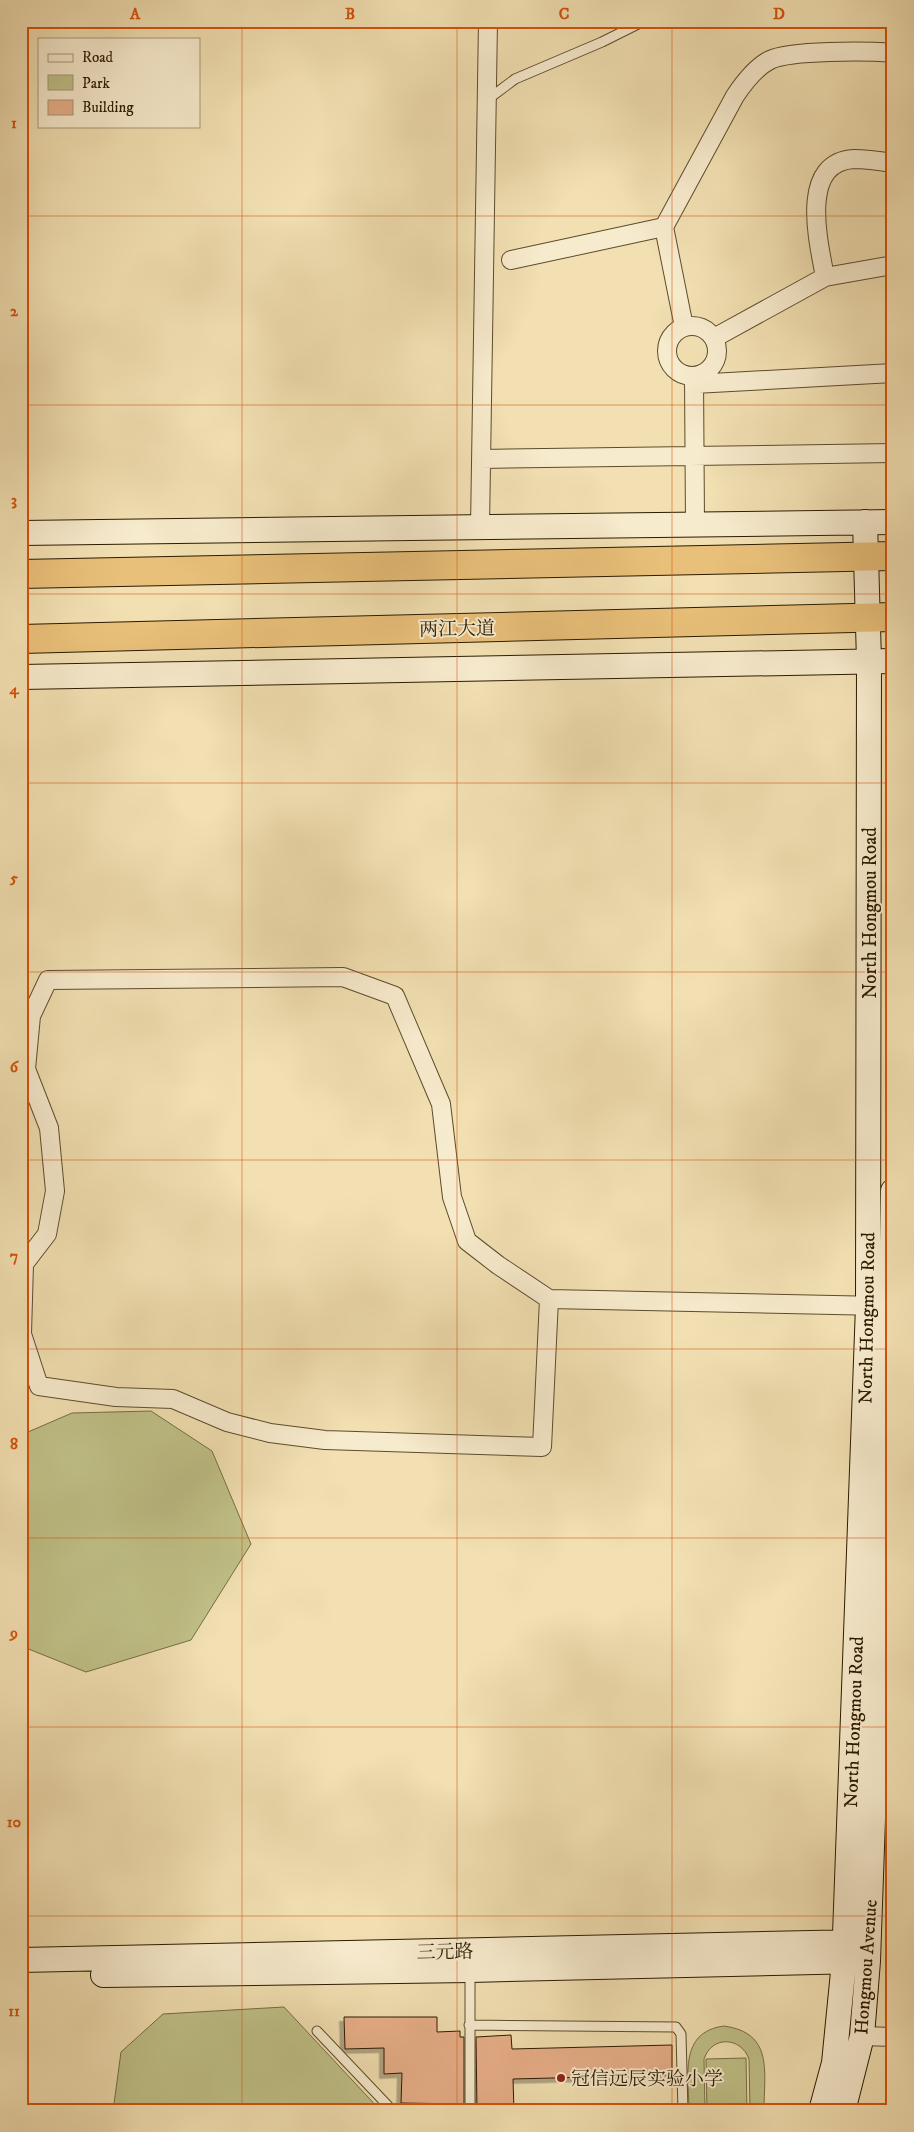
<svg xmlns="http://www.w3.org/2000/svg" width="914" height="2132" viewBox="0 0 914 2132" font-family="'IM FELL DW Pica','Noto Serif SC',serif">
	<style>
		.green { fill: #c0c188; stroke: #766e44 }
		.building { fill: #e8af89; stroke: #2b1a00; filter: url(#shadow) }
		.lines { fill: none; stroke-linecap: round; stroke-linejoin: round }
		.lane-casing { stroke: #5d4c2c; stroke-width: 11 }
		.street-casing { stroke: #5d4c2c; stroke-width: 20 }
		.secondary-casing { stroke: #2b1a00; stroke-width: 26 }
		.highway-casing { stroke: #2b1a00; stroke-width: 30 }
		.lane { stroke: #f7ebcd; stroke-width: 9 }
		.street { stroke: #f7ebcd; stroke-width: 18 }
		.secondary { stroke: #f7ebcd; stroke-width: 24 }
		.highway { stroke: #e9c079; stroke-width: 28 }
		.grid { fill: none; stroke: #d5530b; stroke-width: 1; stroke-opacity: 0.55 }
		.poi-dot { fill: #8f2418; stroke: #f7ebcd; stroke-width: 2 }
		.labels { text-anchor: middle; stroke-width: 4; stroke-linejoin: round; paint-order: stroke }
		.street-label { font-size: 19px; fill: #2b1a00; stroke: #f7ebcd }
		.poi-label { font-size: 19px; fill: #2b1a00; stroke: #f7ebcd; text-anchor: start }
		.neatline { fill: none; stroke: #d5530b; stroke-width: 2 }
		.grid-label { font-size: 16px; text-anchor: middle; font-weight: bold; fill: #d5530b }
	</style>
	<defs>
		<filter id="shadow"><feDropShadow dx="-4.5" dy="4.5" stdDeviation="0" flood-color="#0004"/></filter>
	</defs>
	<rect width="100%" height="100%" fill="#f2e0b2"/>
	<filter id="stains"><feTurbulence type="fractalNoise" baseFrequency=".004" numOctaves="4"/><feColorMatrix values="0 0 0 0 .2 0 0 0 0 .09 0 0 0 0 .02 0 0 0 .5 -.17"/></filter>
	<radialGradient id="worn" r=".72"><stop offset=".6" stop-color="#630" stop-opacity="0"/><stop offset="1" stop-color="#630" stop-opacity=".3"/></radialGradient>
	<path class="green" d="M151 1411 212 1451 251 1544 191 1640 86 1672 21 1646V1435L72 1413Z
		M284 2007 381 2111H113L121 2052 163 2014Z
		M724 2026C774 2033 764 2072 764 2111H750L749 2059C741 2037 712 2035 704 2059L705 2111H689C689 2077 678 2032 724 2026Z
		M746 2058 747 2111H707L706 2059Z"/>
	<path class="building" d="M344 2017H437V2032L460 2031V2037H464V2104L401 2103 402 2073 384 2074V2048L345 2049Z
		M511 2035 512 2049 672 2045V2075L513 2079 514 2111H477L476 2037Z"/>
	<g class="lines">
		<g class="lane-casing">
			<path id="lane" d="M487 100 515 79 602 42 644 21
				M874 1811 893 1812
				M469 2025 676 2027 681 2034 683 2111
				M317 2031 393 2111
				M470 2111V1971
				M618 2111 683 2110"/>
		</g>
		<g class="street-casing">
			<path id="street" d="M664 227 735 96C743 84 756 67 770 60 790 50 868 51 893 53
				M511 260 664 227 684 327
				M825 277C819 244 798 162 854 159 867 159 880 161 893 163
				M667 351a25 25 0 1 1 50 0a25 25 0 1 1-50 0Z
				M714 338 825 277 893 265
				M694 376 695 524
				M694 384 893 373
				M481 459 893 453
				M480 527 488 21
				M24 1264 22 1334 39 1386 116 1397 173 1399 227 1422 270 1433 325 1440 542 1447 549 1299
				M21 1265 24 1264 47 1234 55 1191 49 1128 26 1069 31 1016 48 980 343 977 395 996 441 1104 452 1197 467 1241 498 1265 549 1299 881 1306
				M862 2036 893 2037"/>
		</g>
		<g class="secondary-casing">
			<path id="secondary" d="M21 533 893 522
				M21 677 893 661
				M21 1960 860 1942
				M103 1975 470 1970 859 1961
				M821 2111 834 2063 844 1962 868 1306 869 661 865 522
				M843 2111 862 2036 868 1961 891 1306 893 1191"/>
		</g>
		<g class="highway-casing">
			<path id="highway" d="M21 574 893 556
				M21 639 893 617"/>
		</g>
		<use href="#lane" class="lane"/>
		<use href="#street" class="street"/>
		<use href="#secondary" class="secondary"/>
		<use href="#highway" class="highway"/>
	</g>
	<path class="grid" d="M242 21V2111M457 21V2111M672 21V2111M21 216H893M21 405H893M21 594H893M21 783H893M21 972H893M21 1160H893M21 1349H893M21 1538H893M21 1727H893M21 1916H893"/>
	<circle class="poi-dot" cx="561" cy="2078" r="5"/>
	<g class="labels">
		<g class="street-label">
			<text transform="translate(457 628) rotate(-1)" y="7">两江大道</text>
			<text transform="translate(869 913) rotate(-90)" y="7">North Hongmou Road</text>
			<text transform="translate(866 1318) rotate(-89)" y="7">North Hongmou Road</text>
			<text transform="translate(853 1722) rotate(-88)" y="7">North Hongmou Road</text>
			<text transform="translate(445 1951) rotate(-1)" y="7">三元路</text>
			<text transform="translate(865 1967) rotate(-86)" y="7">Hongmou Avenue</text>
		</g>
		<g class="poi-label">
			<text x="571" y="2085">冠信远辰实验小学</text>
		</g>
	</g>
	<rect width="914" height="2132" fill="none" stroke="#f2e0b2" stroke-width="55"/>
	<rect x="38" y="38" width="162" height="90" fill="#f7ebcd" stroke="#a5977b"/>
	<rect x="48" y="54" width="25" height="8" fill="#f7ebcd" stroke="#a5977b"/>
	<text x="82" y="62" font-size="15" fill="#2b1a00">Road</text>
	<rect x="48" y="75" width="25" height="15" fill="#c0c188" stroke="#a5977b"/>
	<text x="82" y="88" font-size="15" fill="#2b1a00">Park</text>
	<rect x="48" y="100" width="25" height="15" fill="#e8af89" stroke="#a5977b"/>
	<text x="82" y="112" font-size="15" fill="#2b1a00">Building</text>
	<rect x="28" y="28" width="858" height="2076" class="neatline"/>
	<g class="grid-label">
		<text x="135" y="19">A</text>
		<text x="350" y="19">B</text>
		<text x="564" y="19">C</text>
		<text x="779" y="19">D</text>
		<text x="14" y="128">1</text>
		<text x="14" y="316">2</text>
		<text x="14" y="505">3</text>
		<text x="14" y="694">4</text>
		<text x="14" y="883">5</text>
		<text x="14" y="1072">6</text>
		<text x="14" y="1261">7</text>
		<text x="14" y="1449">8</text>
		<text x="14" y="1638">9</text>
		<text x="14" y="1827">10</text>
		<text x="14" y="2016">11</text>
	</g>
	<rect width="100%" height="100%" filter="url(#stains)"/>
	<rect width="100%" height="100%" fill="url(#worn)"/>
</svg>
